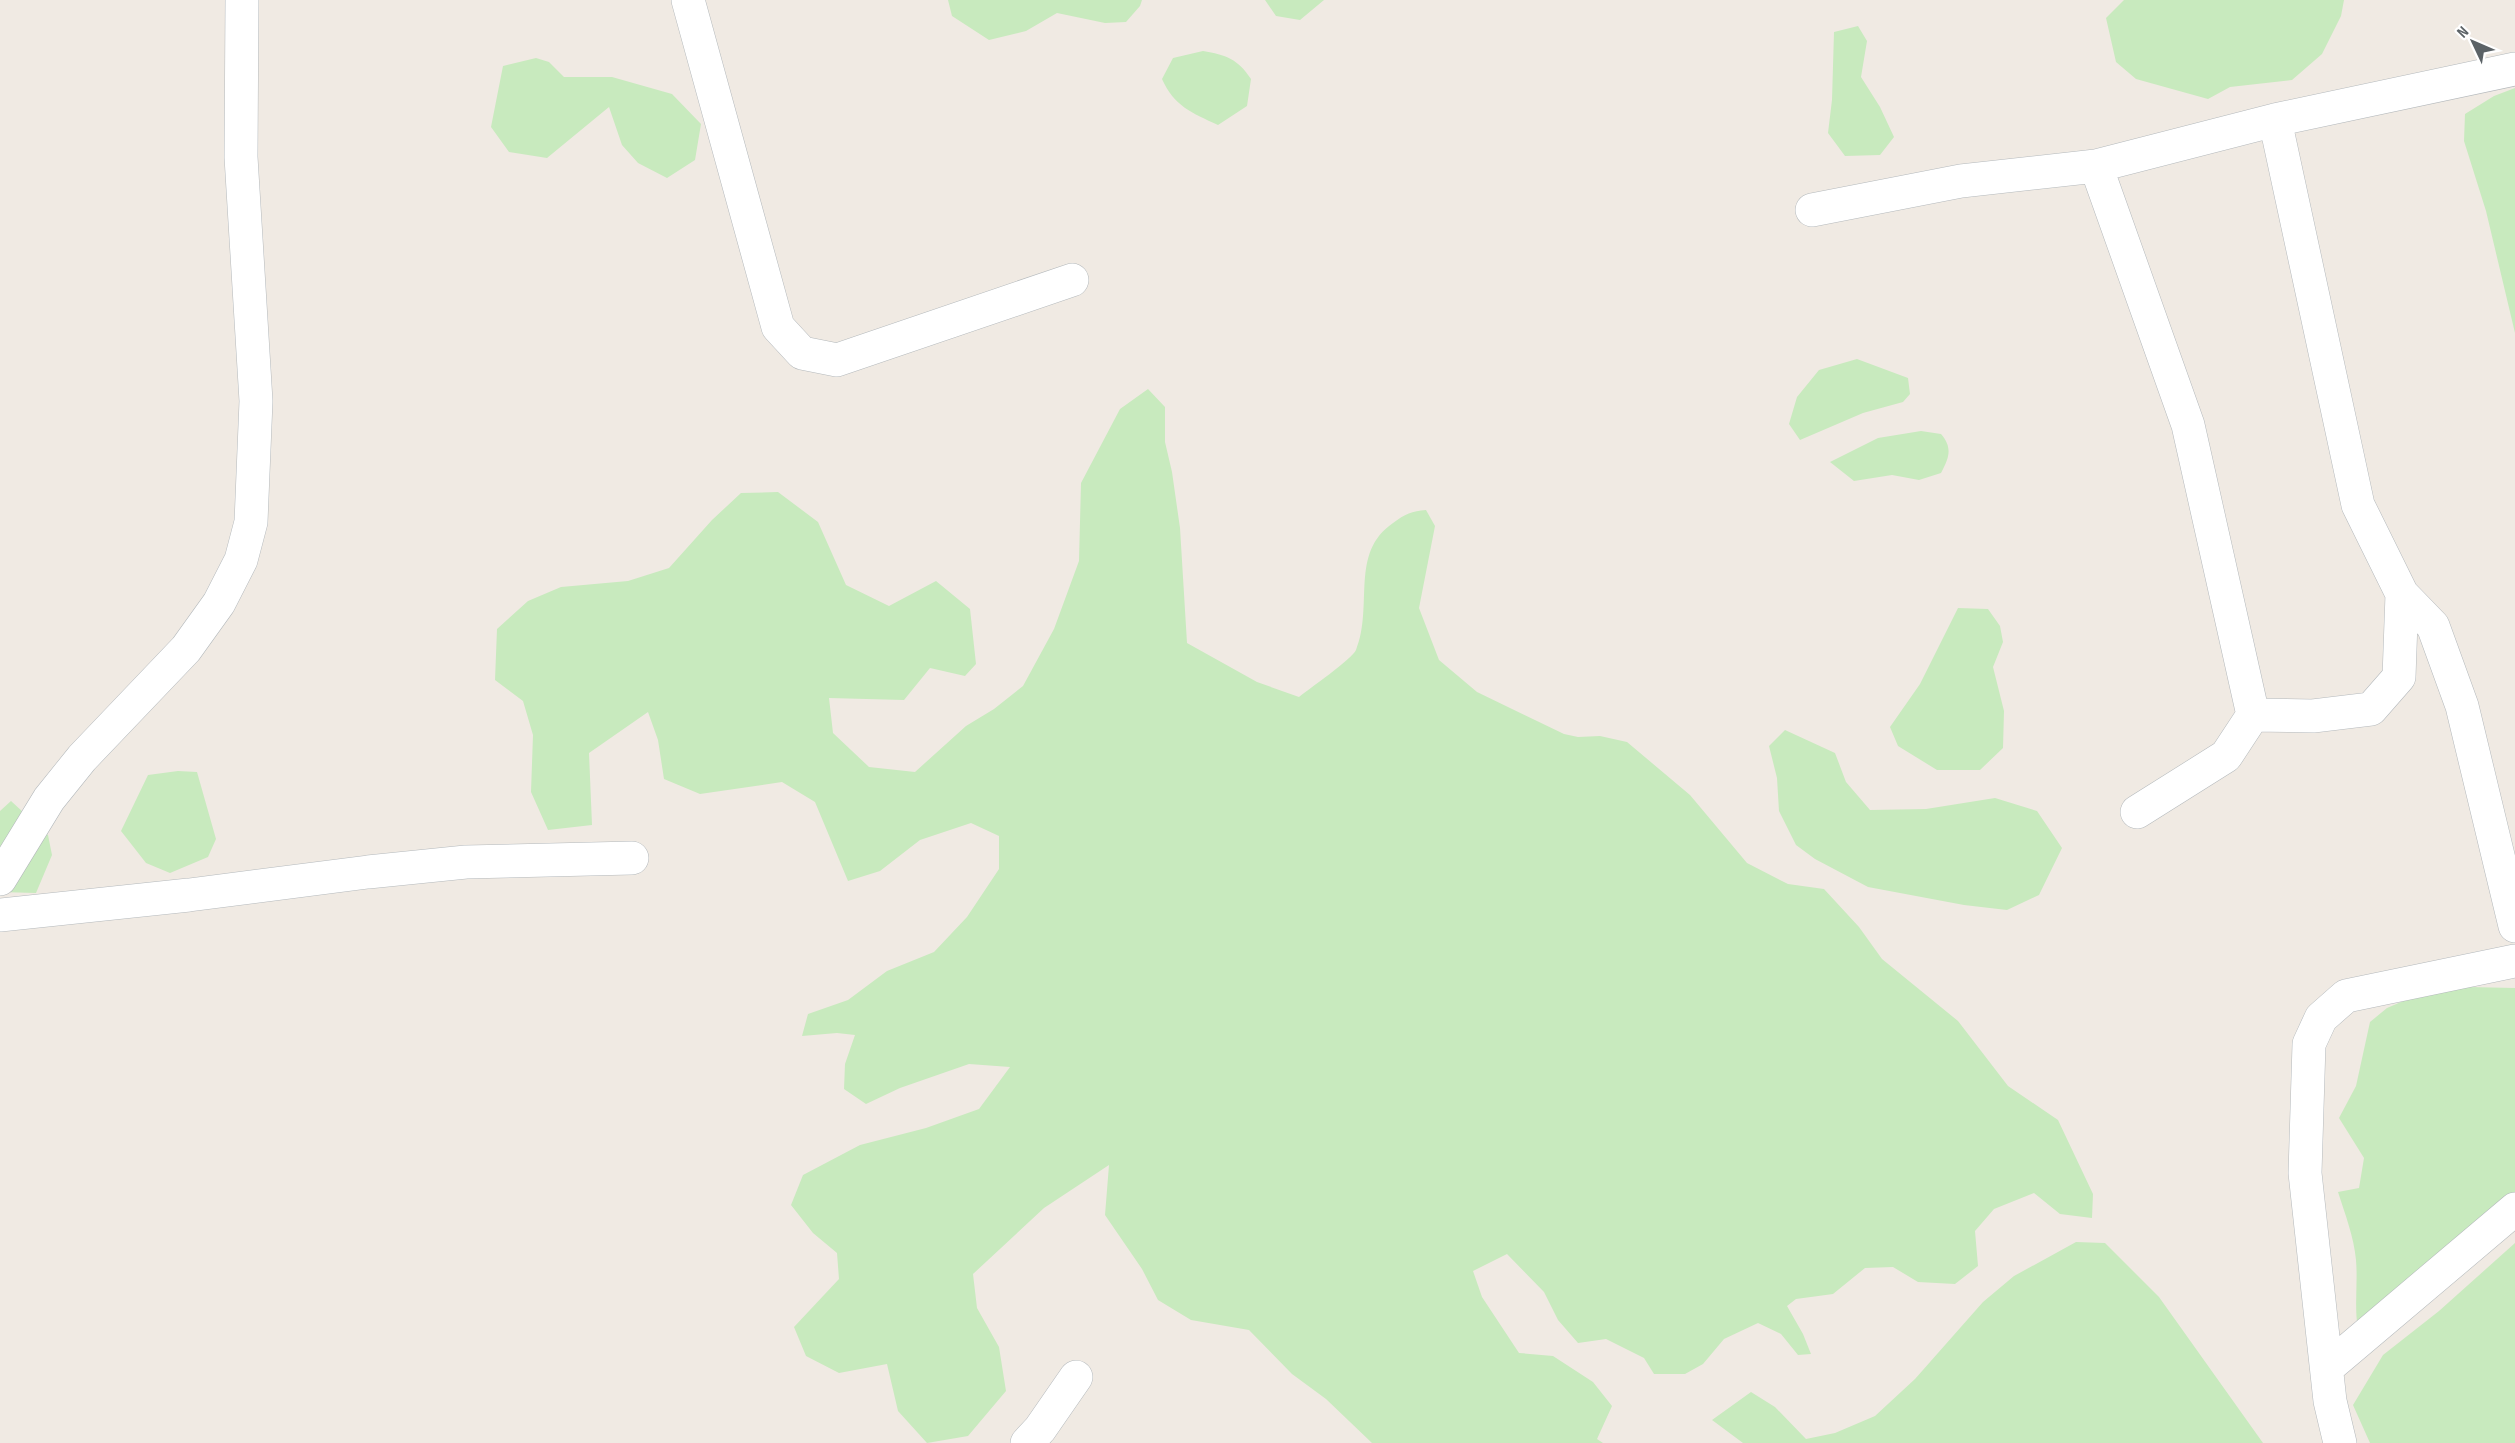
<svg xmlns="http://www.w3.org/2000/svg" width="2515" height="1443" viewBox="0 0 2515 1443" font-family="'Sofia Sans Condensed',sans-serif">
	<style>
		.green { fill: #c8eabe }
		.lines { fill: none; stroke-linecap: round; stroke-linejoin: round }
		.minor-casing { stroke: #b4b9bc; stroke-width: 34 }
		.minor { stroke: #fff; stroke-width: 33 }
	</style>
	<rect width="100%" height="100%" fill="#f0eae3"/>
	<path class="green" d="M948 0H1142L1140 6 1126 22 1105 23 1057 13 1026 31 989 40 952 16Z
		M1265 0H1324L1300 20 1276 16Z
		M2124 0H2344L2341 16 2322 54 2292 80 2230 87 2208 99 2136 79 2116 62 2106 18Z
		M1858 26 1867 41 1861 77 1880 107 1894 137 1880 155 1845 156 1828 133 1832 100 1834 32Z
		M1203 51C1226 55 1238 59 1251 79L1247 106 1218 125C1192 113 1174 106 1162 79L1173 58Z
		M536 58 549 62 564 77H612L672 94 701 124 695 160 667 178 638 163 622 145 609 107 547 158 509 152 491 127 503 66Z
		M2515 88V333L2486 211 2464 141 2465 114 2494 96Z
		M1857 359 1908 378 1910 394 1903 402 1863 413 1800 440 1789 424 1797 397 1819 370Z
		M1148 389 1165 407V442L1172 472 1180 528 1187 643 1257 682 1299 697C1309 689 1352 659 1356 650 1374 606 1349 553 1393 523 1405 514 1412 511 1426 510L1435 526 1419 608 1439 660 1477 692 1564 734 1578 737 1600 736 1627 742 1690 795 1747 863 1788 884 1824 889 1859 927 1882 959 1958 1021 2008 1086 2058 1120 2093 1194 2092 1218 2060 1214 2034 1193 1994 1209 1975 1231 1978 1266 1955 1284 1918 1282 1893 1267 1865 1268 1833 1294 1796 1299 1787 1306 1803 1334 1811 1354 1798 1355 1781 1334 1758 1323 1724 1339 1703 1364 1685 1374H1654L1644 1358 1606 1339 1578 1343 1558 1320 1544 1292 1507 1254 1473 1271 1482 1297 1519 1353 1553 1356 1593 1382 1612 1406 1597 1439 1603 1443H1372L1326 1399 1292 1374 1249 1330 1191 1320 1158 1300 1142 1269 1105 1215 1109 1165 1044 1208 973 1274 977 1308 999 1347 1006 1391 968 1436 927 1443 898 1411 887 1364 839 1373 806 1356 794 1327 839 1279 837 1253 813 1233 791 1205 803 1175 860 1145 926 1128 979 1109 1010 1067 969 1064 900 1088 866 1104 844 1089 845 1064 855 1035 837 1033 802 1036 808 1014 848 1000 887 971 934 952 967 917 999 869V836L971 823 920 840 880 871 848 881 815 802 782 782 700 794 664 779 658 740 648 712 589 753 592 825 548 830 531 792 533 735 523 701 495 680 497 629 528 601 561 587 628 581 669 568 712 520 741 493 778 492 818 522 846 585 889 606 936 581 970 609 976 664 965 676 930 668 904 700 829 698 833 733 869 767 915 772 966 726 994 709 1023 686 1054 629 1079 561 1081 483 1120 409Z
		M1921 431 1941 434C1953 448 1949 458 1941 473L1919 480 1892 475 1854 481 1830 462 1878 438Z
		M1958 608 1988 609 2000 626 2003 642 1993 667 2004 711 2003 748 1980 770H1937L1898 746 1890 727 1920 684Z
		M1785 730 1835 753 1846 782 1870 810 1926 809 1995 798 2037 811 2062 848 2039 895 2007 910 1964 905 1868 887 1815 859 1796 845 1779 811 1777 778 1769 746Z
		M178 771 197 772 216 839 208 857 170 873 146 863 121 831 148 775Z
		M11 801 48 835 52 855 36 893 0 892V811Z
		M2468 987 2515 988V1192L2451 1263 2358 1330C2354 1305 2358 1284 2356 1260 2354 1237 2345 1214 2338 1192L2359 1188 2364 1158 2339 1118 2356 1086 2370 1022 2387 1008 2422 993Z
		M2076 1242 2105 1243 2159 1297 2263 1443H1743L1712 1420 1751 1392 1775 1407 1806 1439 1835 1433 1875 1416 1915 1379 1983 1302 2014 1276Z
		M2515 1243V1443H2370L2353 1405 2383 1355 2439 1311Z"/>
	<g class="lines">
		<g class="minor-casing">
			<path id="minor" d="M688 0 778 327 802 353 837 360 1072 280
				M2275 120 2358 505 2402 594 2433 626 2462 706 2515 926
				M2096 166 2188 425 2253 715 2226 756 2137 812
				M1812 210 1961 181 2096 166 2275 120 2515 69
				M2253 715 2313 716 2371 709 2399 677 2402 594
				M0 879 49 799 82 758 186 649 219 603 241 560 251 522 256 401 241 157 242 0
				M0 915 189 895 368 872 466 862 632 858
				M2327 1368 2515 1209
				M1027 1443 1040 1429 1076 1377
				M2340 1443 2330 1401 2305 1173 2309 1044 2321 1018 2346 996 2515 961"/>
		</g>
		<use href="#minor" class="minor"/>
	</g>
	<g transform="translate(2473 42) rotate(314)" stroke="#ffffff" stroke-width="4.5" paint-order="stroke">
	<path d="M0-4.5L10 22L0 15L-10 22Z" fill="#5b6266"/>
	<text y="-9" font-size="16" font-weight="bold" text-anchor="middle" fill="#5b6266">N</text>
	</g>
</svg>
